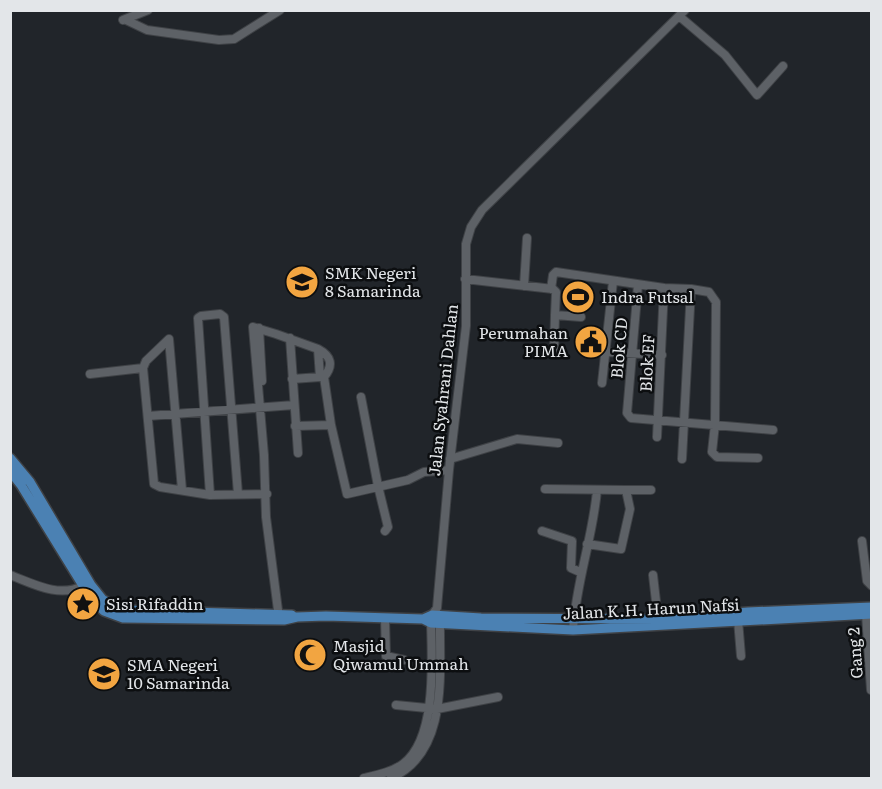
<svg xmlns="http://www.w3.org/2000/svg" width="882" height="789" viewBox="0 0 882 789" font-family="Literata,serif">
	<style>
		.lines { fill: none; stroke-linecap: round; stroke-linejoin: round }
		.minor-casing { stroke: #3f4246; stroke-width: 10 }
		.major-casing { stroke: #3f4246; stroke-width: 12 }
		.minor { stroke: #5d6166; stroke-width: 8 }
		.major { stroke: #4b81b3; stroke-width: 9 }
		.labels { text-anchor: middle; stroke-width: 5; stroke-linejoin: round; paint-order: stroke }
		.poi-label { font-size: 16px; fill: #e3e6e9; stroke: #0c0e10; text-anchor: start }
		.street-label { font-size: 16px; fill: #e3e6e9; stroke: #0c0e10 }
	</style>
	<rect width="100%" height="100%" fill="#21252a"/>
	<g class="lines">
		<g class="minor-casing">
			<path id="minor" d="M679 16 725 55 757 95 783 66
				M123 20 148 10
				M126 20 147 30 219 40 234 39 280 10
				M465 279 553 289 556 292 555 315 581 317
				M638 285 627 413 631 418 773 430
				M524 286 527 238
				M664 288 691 289 682 459
				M551 289 553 275 556 272 664 288 657 437
				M691 289 709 292 716 302 715 424 712 452 717 457 758 458
				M259 328 262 381
				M290 338 298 453
				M318 349C331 356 334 365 324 377
				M607 352 662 355
				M554 353 555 315
				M90 374 143 368
				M292 379 320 377
				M602 383 613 281
				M361 397 378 486 388 527 385 531
				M148 416 294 405
				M295 426 331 425
				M450 459 517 439 558 443
				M545 489 626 490 630 509 621 549 587 544
				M182 490 169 339 146 361 143 368 154 484 160 487 210 495 267 494
				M626 490H651
				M210 495 198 318 201 316 220 314 224 317 238 494
				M542 531 572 541 571 568 580 572
				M862 541 867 581 872 586
				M10 575C34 584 58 598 83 586
				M653 575 658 619
				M866 614 871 690
				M279 618 266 517 264 455 253 327 276 334 318 349 320 377H324L331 425 347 494 408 480 424 472 449 470
				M385 618 386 656 404 660
				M738 620 741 656
				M573 630C576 582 593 537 597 490
				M396 705 437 709 498 697
				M364 778C377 775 392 772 403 764 437 739 432 661 431 623L432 615 437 608 449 470 466 326V244L471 227 482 210 685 10
				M391 778C450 752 439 671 440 618"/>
		</g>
		<g class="major-casing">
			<path id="major" d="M10 458 30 482 91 585 103 600 126 610 292 615
				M10 471 21 485 90 597 104 611 123 618 284 620 297 617 326 616 423 619 432 615 481 618 658 619 748 612 872 607
				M423 619 431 623 573 630 872 614"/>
		</g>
		<use href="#minor" class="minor"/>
		<use href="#major" class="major"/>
	</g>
	<defs>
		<g id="school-disc" transform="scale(1.725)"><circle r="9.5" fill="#f2a541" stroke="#0c0e10"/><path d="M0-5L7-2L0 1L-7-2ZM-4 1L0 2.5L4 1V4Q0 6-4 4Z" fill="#111"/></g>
		<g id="stadium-disc" transform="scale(1.725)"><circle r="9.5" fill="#f2a541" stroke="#0c0e10"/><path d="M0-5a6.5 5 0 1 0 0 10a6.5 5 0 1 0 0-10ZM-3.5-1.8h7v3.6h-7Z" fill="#111"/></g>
		<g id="civic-disc" transform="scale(1.725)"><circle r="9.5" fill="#f2a541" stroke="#0c0e10"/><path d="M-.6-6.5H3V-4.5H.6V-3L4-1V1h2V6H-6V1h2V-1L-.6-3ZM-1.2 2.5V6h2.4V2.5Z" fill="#111"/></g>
		<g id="sight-disc" transform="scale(1.725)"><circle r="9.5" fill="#f2a541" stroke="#0c0e10"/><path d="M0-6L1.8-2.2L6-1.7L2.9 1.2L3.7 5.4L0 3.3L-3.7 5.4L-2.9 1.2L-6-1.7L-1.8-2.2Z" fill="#111"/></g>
		<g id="mosque-disc" transform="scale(1.725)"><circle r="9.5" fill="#f2a541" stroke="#0c0e10"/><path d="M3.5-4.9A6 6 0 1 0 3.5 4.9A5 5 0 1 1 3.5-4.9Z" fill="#111"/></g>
	</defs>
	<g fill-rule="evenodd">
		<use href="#school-disc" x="302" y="282"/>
		<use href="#stadium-disc" x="578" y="297"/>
		<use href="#civic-disc" x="591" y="342"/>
		<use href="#sight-disc" x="83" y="604"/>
		<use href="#mosque-disc" x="310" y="655"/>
		<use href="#school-disc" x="104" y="674"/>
	</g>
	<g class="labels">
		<g class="poi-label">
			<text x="325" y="279">SMK Negeri<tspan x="325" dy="18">8 Samarinda</tspan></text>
			<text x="601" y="303">Indra Futsal</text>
			<text x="568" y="339" text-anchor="end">Perumahan<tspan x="568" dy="18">PIMA</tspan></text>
			<text x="106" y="610">Sisi Rifaddin</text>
			<text x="333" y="652">Masjid<tspan x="333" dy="18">Qiwamul Ummah</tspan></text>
			<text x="127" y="671">SMA Negeri<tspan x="127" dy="18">10 Samarinda</tspan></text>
		</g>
		<g class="street-label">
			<text transform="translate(619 348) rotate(-85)" y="6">Blok CD</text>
			<text transform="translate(647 363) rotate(-87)" y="6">Blok EF</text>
			<text transform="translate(443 390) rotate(-84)" y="6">Jalan Syahrani Dahlan</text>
			<text transform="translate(651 609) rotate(-3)" y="6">Jalan K.H. Harun Nafsi</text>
			<text transform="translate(855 653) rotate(-94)" y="6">Gang 2</text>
		</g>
	</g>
	<rect width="882" height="789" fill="none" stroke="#e3e6e9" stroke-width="24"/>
</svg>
